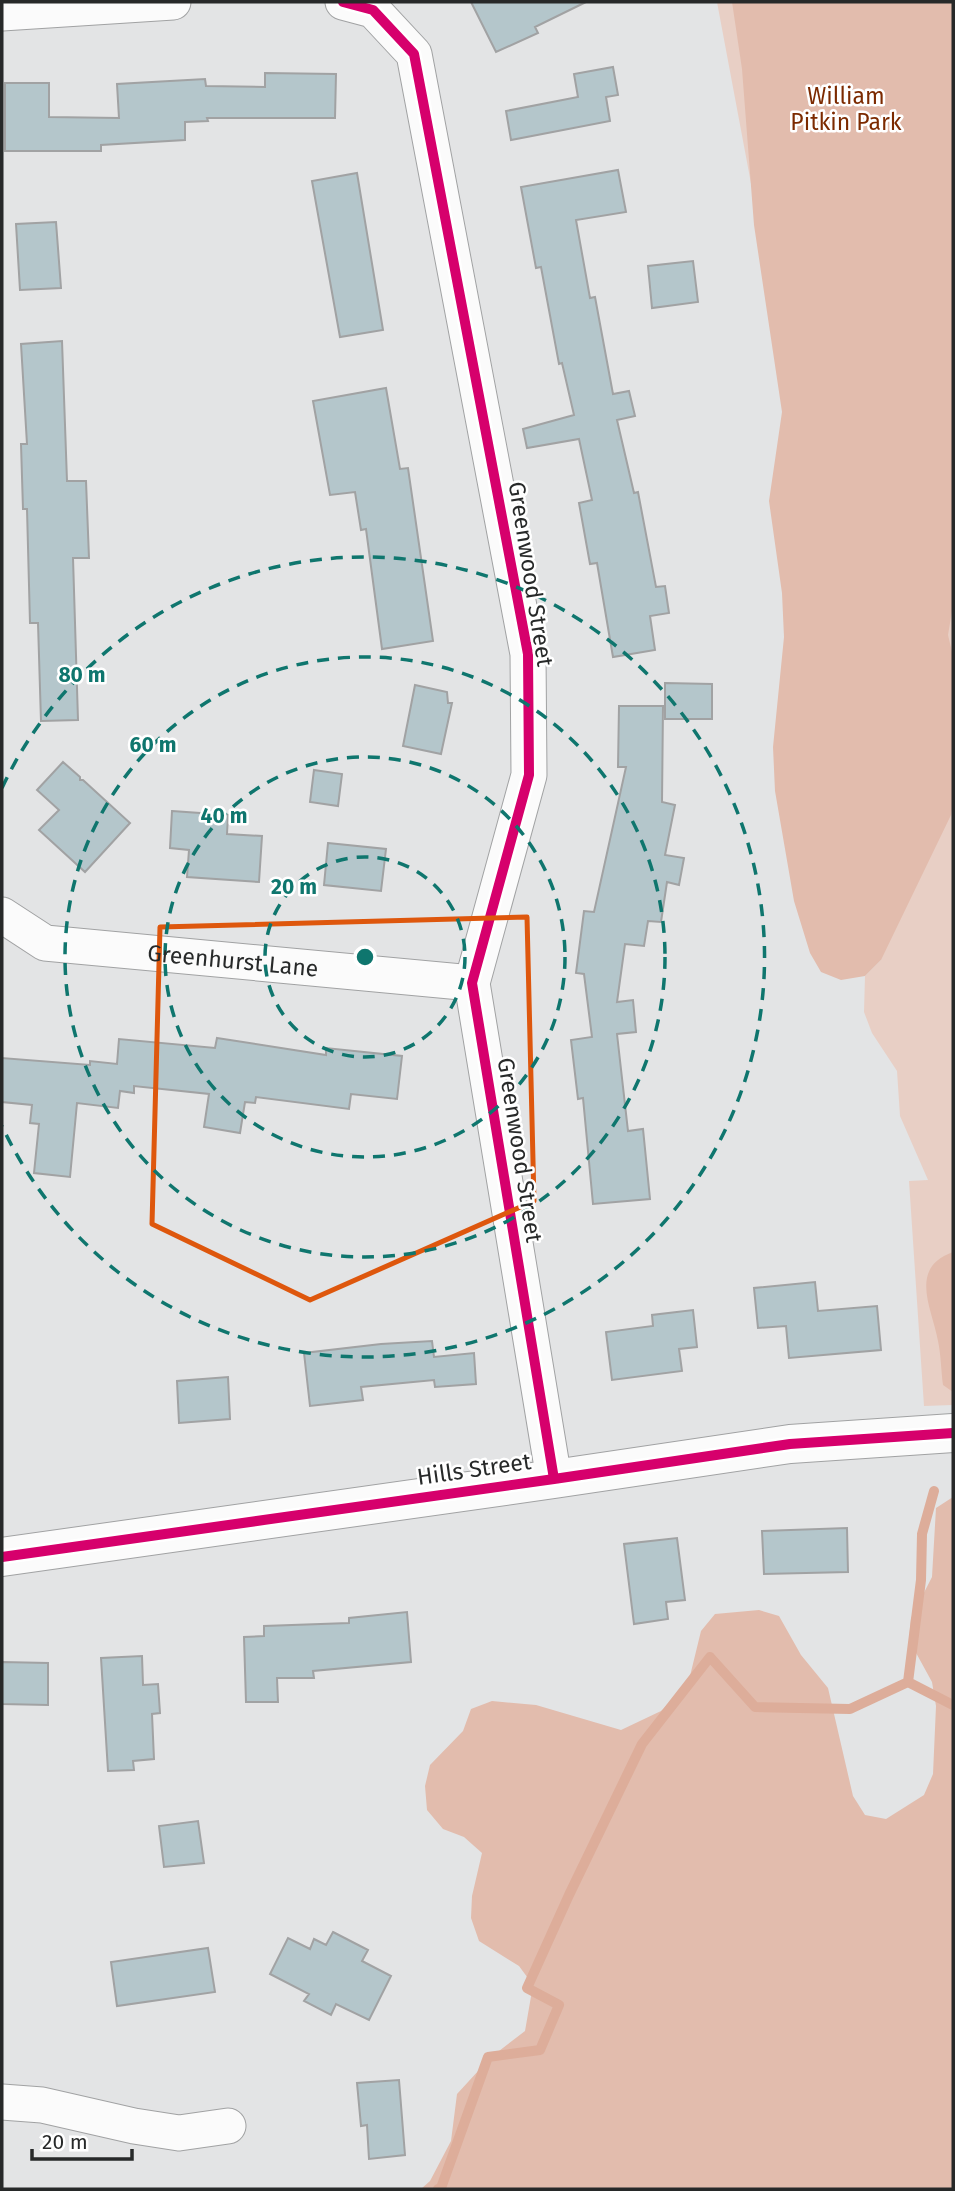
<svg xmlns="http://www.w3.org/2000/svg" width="955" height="2191" viewBox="0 0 955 2191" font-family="'Fira Sans',sans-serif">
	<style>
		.green { fill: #e8cfc5 }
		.forest { fill: #e2bcad }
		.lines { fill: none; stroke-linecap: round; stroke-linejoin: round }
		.stream { stroke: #ddad9a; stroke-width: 10 }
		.building { fill: #b4c6cb; stroke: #a1a2a3; stroke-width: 2 }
		.minor-casing { stroke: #a1a2a3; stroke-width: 37 }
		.tertiary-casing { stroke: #a1a2a3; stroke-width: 40 }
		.minor { stroke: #fbfbfb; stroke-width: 35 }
		.tertiary { stroke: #fbfbfb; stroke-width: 38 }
		.cycleway-casing { stroke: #fff; stroke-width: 15 }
		.cycleway { stroke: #d6006c; stroke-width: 10 }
		.marked { fill: none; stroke: #de570d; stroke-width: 5; stroke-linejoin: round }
		.ring { fill: none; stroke: #0f766e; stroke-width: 3.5; stroke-dasharray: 12 9 }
		.labels { text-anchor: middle; stroke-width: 5; stroke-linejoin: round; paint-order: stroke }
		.park-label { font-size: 23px; fill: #7c2a00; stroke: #fff }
		.street-label { font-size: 23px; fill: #272929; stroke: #fff }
		.centre { fill: #0f766e; stroke: #fff; stroke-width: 3.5 }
		.ring-label { font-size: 21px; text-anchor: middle; font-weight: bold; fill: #0f766e; stroke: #fff; stroke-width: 5; stroke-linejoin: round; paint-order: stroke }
	</style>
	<rect width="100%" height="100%" fill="#e3e4e5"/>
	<path class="green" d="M717 2H953V1405L924 1406 909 1181 928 1180 900 1116 897 1071 872 1033 864 1012 865 976 881 960 878 861Z"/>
	<path class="forest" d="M732 2H953V605L948 635 953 656V803L951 815 881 960 865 976 841 980 821 972 810 953 794 901 775 791 773 747 784 637 782 593 769 501 782 412 754 225 742 69Z
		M953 1252V1392L943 1385C941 1370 941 1355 938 1341 932 1308 908 1268 953 1252Z
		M953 1497V2189H421L430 2181 451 2141 457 2094 490 2058 525 2031 533 1985 519 1966 479 1941 471 1918 472 1896 482 1853 464 1837 443 1829 427 1810 425 1786 430 1765 463 1731 471 1709 492 1701 536 1705 621 1730 661 1711 679 1694 690 1676 701 1631 715 1614 759 1610 779 1616 801 1655 828 1688 853 1796 865 1815 886 1819 924 1795 933 1774 936 1706 932 1682 909 1640 911 1618 932 1577 936 1508Z"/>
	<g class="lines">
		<path class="stream" d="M908 1682 921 1580 922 1534 934 1491
			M438 2189 441 2188 488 2057 540 2050 559 2005 527 1988 569 1895 642 1744 710 1657 755 1707 850 1709 908 1682 953 1705"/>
	</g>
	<path class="building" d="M471 2H586L535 27 538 33 496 52Z
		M613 67 618 95 606 97 610 121 511 140 506 111 578 97 574 74Z
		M265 73 336 74 335 118H207L208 121 185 122V140L101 145V151H5V83H49V117L119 118 117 84 205 79 206 86 265 87Z
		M618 170 626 212 576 220 590 298 595 297 613 394 629 391 635 416 617 420 634 493 638 492 656 587 665 586 669 613 650 616 655 650 613 657 597 563 590 564 579 503 592 500 579 439 527 448 523 429 574 415 562 363 559 364 541 267 536 268 521 187Z
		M357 173 383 330 340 337 312 181Z
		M56 222 61 288 20 290 16 224Z
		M693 261 698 302 652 308 648 266Z
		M62 341 67 481H86L89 558H73L78 720 41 721 38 623H30L27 509H23L21 444H27L21 344Z
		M386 388 400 469 408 468 433 641 382 649 366 529 361 530 355 492 330 495 313 401Z
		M665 683 712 684V719H665Z
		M415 685 447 692 448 703H452L441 754 403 746Z
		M619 706H663L662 802 675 805 665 855 684 858 679 885 667 882 661 922 648 921 644 946 625 944 617 1002 633 1000 636 1032 617 1034 628 1131 643 1129 650 1199 593 1204 583 1098 578 1099 571 1040 592 1037 584 974 576 973 584 911 594 912 626 767H618Z
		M63 762 80 777V780H83L130 823 85 872 39 830 59 810 37 790Z
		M314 770 342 774 338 806 310 802Z
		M172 811 228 815 227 834 262 836 259 882 187 877 189 850 170 848Z
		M328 843 386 849 381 891 324 885Z
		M217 1038 326 1055V1048L402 1056 397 1099 351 1094 349 1109 256 1097 255 1103 245 1102 240 1133 204 1127 209 1094 134 1086V1093L120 1091 118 1108 77 1103 70 1177 34 1173 39 1124 30 1123 32 1105 2 1102V1058L90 1065V1061L117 1064 119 1039 215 1048Z
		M815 1282 818 1311 877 1306 881 1350 789 1358 786 1326 758 1328 754 1288Z
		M693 1310 697 1347 679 1349 682 1371 612 1380 606 1332 653 1326 652 1315Z
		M432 1341 434 1357 474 1353 476 1384 435 1387 434 1380 361 1387 363 1400 310 1406 304 1353 381 1344Z
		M228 1377 230 1419 179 1423 177 1381Z
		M847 1528 848 1572 764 1574 762 1531Z
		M677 1538 685 1600 666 1602 668 1619 634 1624 624 1544Z
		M407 1612 411 1662 313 1671 314 1678H277L278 1702H246L244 1637 264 1636V1626L349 1623V1618Z
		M142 1656 143 1685 158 1684 160 1713 152 1714 154 1759 133 1761 134 1770 108 1771 101 1658Z
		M2 1662 48 1663V1705L2 1704Z
		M198 1821 204 1863 164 1867 159 1826Z
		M333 1932 368 1950 362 1961 391 1976 369 2020 336 2004 331 2015 304 2001 309 1994 270 1974 288 1938 310 1949 314 1939 326 1945Z
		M208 1948 215 1992 117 2006 111 1962Z
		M399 2080 405 2155 369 2159 367 2125 361 2126 357 2083Z"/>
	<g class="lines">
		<g class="minor-casing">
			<g id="minor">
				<path d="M343 2 373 10 414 54 528 654 529 775 472 983 554 1479"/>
				<path d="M2 13 173 2"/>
				<path id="s1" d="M2 915 45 943 472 983"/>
				<path d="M2 2102 42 2105 134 2126 179 2133 228 2126"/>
			</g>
		</g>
		<g class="tertiary-casing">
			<path id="tertiary" d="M2 1557 554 1479 790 1444 953 1433"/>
		</g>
		<use href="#minor" class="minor"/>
		<use href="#tertiary" class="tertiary"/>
		<g class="cycleway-casing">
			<path id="cycleway" d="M343 2 373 10 414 54 528 654 529 775 472 983 554 1479
				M2 1557 554 1479 790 1444 953 1433"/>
		</g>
		<use href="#cycleway" class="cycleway"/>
	</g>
	<path class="marked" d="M527 917 534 1201 310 1300 152 1224 160 927Z"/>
	<g class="ring">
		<circle cx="365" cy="957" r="100"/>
		<circle cx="365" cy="957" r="200"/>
		<circle cx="365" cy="957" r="300"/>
		<path d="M2 788A400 400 0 1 1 2 1126"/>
	</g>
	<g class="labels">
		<g class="park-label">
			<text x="846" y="104">William<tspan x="846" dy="26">Pitkin Park</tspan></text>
		</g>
		<g class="street-label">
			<text transform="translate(531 574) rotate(81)" y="8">Greenwood Street</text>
			<text dy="8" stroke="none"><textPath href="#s1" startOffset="240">Greenhurst Lane</textPath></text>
			<text transform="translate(520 1150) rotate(81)" y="8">Greenwood Street</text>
			<text transform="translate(474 1469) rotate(-8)" y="8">Hills Street</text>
		</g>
	</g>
	<circle cx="365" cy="957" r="10" class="centre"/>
	<g class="ring-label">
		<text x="82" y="682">80 m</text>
		<text x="153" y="752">60 m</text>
		<text x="224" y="823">40 m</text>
		<text x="294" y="894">20 m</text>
	</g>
	<rect width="955" height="2191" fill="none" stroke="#272929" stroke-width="7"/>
	<path d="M32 2149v10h100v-10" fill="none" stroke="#272929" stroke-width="3.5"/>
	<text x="42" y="2149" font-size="21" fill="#272929" stroke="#ffffff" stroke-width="5" paint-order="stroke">20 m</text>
</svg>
